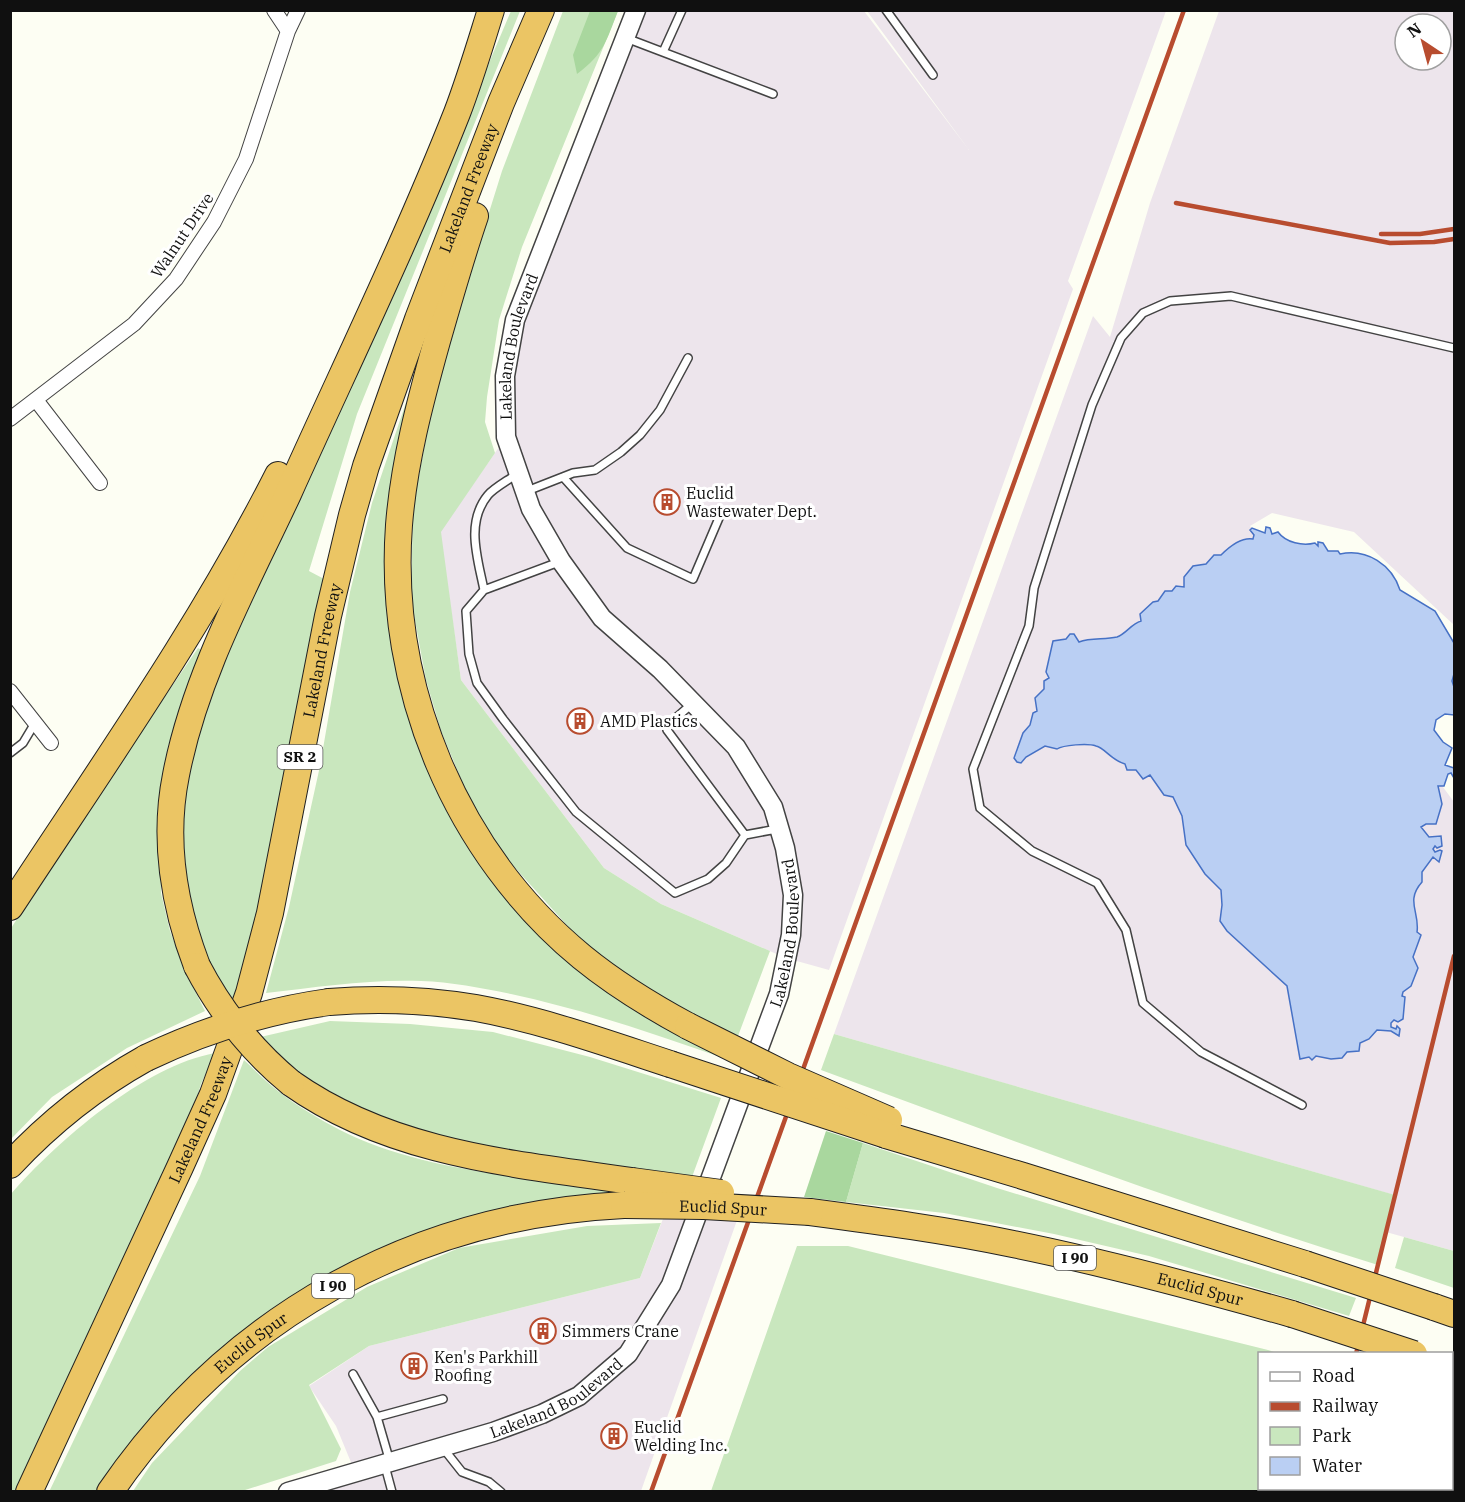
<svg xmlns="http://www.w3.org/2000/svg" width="1465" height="1502" viewBox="0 0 1465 1502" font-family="'IBM Plex Serif',serif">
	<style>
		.industrial { fill: #ede5ec; fill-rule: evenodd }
		.green { fill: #c9e7be }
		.forest { fill: #a9d79e }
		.water { fill: #bacff3; stroke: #4671c5; stroke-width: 1.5 }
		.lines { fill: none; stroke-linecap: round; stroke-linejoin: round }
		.service-casing { stroke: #434343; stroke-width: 10 }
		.minor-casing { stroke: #434343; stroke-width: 16 }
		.tertiary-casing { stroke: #434343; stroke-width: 21 }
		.motorway-casing { stroke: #212121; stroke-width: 28 }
		.service { stroke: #fff; stroke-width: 7 }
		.minor { stroke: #fff; stroke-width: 14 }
		.tertiary { stroke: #fff; stroke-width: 18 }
		.motorway { stroke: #ebc564; stroke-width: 26 }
		.rail { stroke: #b84c2f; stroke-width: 4.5 }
		.motorway-bridge-casing { stroke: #212121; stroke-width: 28; stroke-linecap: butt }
		.motorway-bridge { stroke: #ebc564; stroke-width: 26 }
		.labels { text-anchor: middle; stroke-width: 6; stroke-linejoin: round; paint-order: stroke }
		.shield { fill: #fff; stroke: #585858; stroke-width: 1.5 }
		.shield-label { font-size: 15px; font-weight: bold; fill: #101010 }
		.street-label { font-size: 16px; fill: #101010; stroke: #fff }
		.poi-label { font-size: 16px; fill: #101010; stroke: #fff; text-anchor: start }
	</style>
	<rect width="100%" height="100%" fill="#fdfef3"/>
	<path class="industrial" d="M636 11H864L969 150 867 11H1166L1068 281 1073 289 829 970 786 958 661 904 604 868 461 680 440 532 506 437 515 320Z
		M1219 11H1454V625L1354 532 1272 513 1250 526 1454 802V1251L1386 1232 1394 1195 834 1034 1093 316 1110 337 1150 203ZM1405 24H1441V60H1405Z
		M668 1206 741 1209 641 1491 288 1492 355 1472 336 1426 309 1386 369 1346 640 1278Z"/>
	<path class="green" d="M511 11H520L357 414 309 571 326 580 243 993 228 1005 209 971 183 877V779L204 708 241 618 404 264Z
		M563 11H618L522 247 499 320 487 397 485 422 495 453 441 532 461 680 604 868 661 904 770 951 738 1036 675 1009 608 962 574 933 507 859 476 815 441 731 426 680 411 599 413 506 439 372 502 171Z
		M417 370 399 658 484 862 726 1059C655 1034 585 1010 511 994 482 988 451 982 421 981 370 979 317 987 266 993L289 907 320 766 350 592 372 503Z
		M198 648 203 651 168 746 160 821 161 893 170 931 186 973 205 1011 127 1048 52 1097 11 1139 10 930 53 861Z
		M330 1021 410 1024 493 1032 590 1057 721 1098 692 1177 510 1153 364 1117 290 1069 256 1038Z
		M834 1034 1395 1195 1378 1265C1190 1207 1005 1138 821 1070Z
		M215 1053 201 1084 191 1117 17 1491 11 1492V1194C57 1141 144 1066 215 1053Z
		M244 1060C255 1070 266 1082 278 1091 297 1106 319 1119 340 1130 419 1171 535 1179 622 1190L621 1196 532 1203 422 1232 373 1251 271 1309 232 1340 173 1394 122 1457 99 1491 49 1492 200 1176Z
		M863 1143 997 1188 1356 1298 1349 1316 1149 1256 1054 1234 944 1213 846 1202Z
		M661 1223 640 1278 369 1346 309 1385 341 1449 336 1461 242 1491H133L152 1463 240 1371 268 1347 367 1287 459 1248 587 1226Z
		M1404 1237 1454 1251V1288L1395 1268Z
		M797 1246H848L1268 1350 1277 1353 1260 1354V1488L1291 1489 1290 1491H711Z
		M1452 1400 1454 1401V1491H1347V1488H1452Z"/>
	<path class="forest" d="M590 11H618C606 41 605 53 577 74L573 55Z
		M826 1131 863 1143 846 1202 804 1197Z"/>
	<path class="water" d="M1266 527 1270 528 1272 534 1278 532C1286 543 1303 546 1315 543L1318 546V542L1323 543 1328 551H1338L1340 554C1367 548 1392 565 1400 590L1435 611 1454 643V674L1452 681 1454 687V715L1445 714 1436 720 1434 730 1443 742 1452 748 1445 765 1454 768V778L1451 773 1448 774 1444 786H1438L1442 804 1436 824H1426L1421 827 1429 837 1441 836 1442 846 1437 848 1435 846 1433 849 1435 852 1440 850 1442 851 1439 862 1433 857 1422 872V882C1405 901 1420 912 1417 932L1421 935 1413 957 1418 968 1411 986 1403 992 1402 996 1405 997 1403 1019 1398 1022 1394 1020 1391 1023V1027L1396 1029 1397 1026 1400 1029 1399 1036 1391 1031 1377 1030 1369 1039 1360 1043 1359 1051 1347 1052 1342 1058 1331 1059 1316 1056 1312 1060 1309 1057 1300 1059 1287 986 1227 931 1220 921 1222 905 1221 890 1205 874 1186 845 1182 816 1173 797 1164 795 1150 775 1143 779 1136 770H1127L1125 764C1111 760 1105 748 1096 746 1088 743 1063 745 1057 749L1045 746 1026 757 1021 763 1017 762 1014 758 1023 733 1030 725 1033 713 1037 711 1035 698 1044 689V681L1049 678 1046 672 1053 641 1066 639 1070 634H1074L1079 642C1091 637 1104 640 1117 637 1126 634 1131 624 1141 621L1140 614 1153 602 1158 601 1165 591H1172L1176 586 1184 587V577L1193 566 1206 564 1214 555H1221C1229 547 1241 537 1253 539L1254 535 1250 530 1252 528 1265 533Z"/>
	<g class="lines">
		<g class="service-casing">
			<path id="service" d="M886 10 933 75
				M626 38 773 94
				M663 52 682 10
				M563 477 627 548 693 579 719 518
				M527 491 573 473 595 470 621 452 640 435 660 410 688 358
				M559 562 484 590 466 611 469 654 477 683 503 719 576 812 675 893 708 879 726 863 745 835
				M484 590C478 559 465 523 488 495 495 487 509 480 518 473
				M693 703 670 723 667 730 745 835 777 829
				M10 753 23 743 35 723
				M1302 1105 1201 1052 1143 1003 1126 930 1097 883 1032 851 980 808 973 769 1029 626 1034 588 1092 405 1121 338 1143 313 1170 301 1231 296 1454 348
				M353 1374 377 1417
				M443 1448 462 1472 489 1482 501 1492
				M390 1462 377 1417 443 1399
				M385 1466 392 1492"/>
		</g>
		<g class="minor-casing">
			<path id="minor" d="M274 10 288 31
				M36 400 100 483
				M10 419 134 324 176 279 214 222 246 159 288 31 298 10
				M10 691 51 743"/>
		</g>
		<g class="tertiary-casing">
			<g id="tertiary">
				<path id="s1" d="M288 1492 493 1432 542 1414 579 1396 628 1354 671 1285 779 994 791 935 793 895 785 848 773 807 736 747 660 669 602 618 561 561 531 509 506 437 505 376 515 320 636 10"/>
			</g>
		</g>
		<g class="motorway-casing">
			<g id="motorway">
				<path d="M475 216C461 257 449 299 437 341 420 402 404 462 399 525 387 688 456 853 582 957 615 984 651 1006 688 1026"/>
				<path d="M10 907C103 765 201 627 278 475"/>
				<path d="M197 966C174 906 163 839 176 775 195 676 246 584 288 494 345 367 406 242 457 113 470 79 480 45 491 10"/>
				<path d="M329 1002C377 998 428 1000 476 1008 542 1020 606 1043 670 1064"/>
				<path d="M291 1083C391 1154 515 1164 632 1181"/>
				<path d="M886 1135 1023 1176 1305 1264"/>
				<path d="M10 1165C50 1122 94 1087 146 1058"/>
				<path id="s2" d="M810 1212C878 1221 946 1230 1013 1244 1107 1263 1200 1288 1292 1314"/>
				<path d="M1434 1307 1454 1314"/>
				<path d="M1452 1367 1454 1368"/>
				<path id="s3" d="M29 1492 180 1167 213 1094 231 1044 249 993 270 913 328 616 352 515 366 466 418 319 501 103 541 10"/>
				<path id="s4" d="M110 1492C230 1317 413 1215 624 1205"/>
			</g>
		</g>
		<use href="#service" class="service"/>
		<use href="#minor" class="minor"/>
		<use href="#tertiary" class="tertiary"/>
		<use href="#motorway" class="motorway"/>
		<path class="rail" d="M1176 203 1390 243 1434 242 1454 239
			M1381 234H1420L1454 229
			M1356 1354 1454 956
			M651 1492 1184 10
			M1322 1492 1323 1488"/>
		<g class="motorway-bridge-casing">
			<g id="motorway-bridge">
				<path d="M197 966C221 1012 251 1050 291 1083"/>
				<path d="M688 1026 788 1076 889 1120"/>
				<path d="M146 1058C205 1030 264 1011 329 1002"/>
				<path d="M670 1064 886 1135"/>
				<path d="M632 1181 721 1193"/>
				<path id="s5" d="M624 1205 704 1206 810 1212"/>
				<path d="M1305 1264 1434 1307"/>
				<path d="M1292 1314 1414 1354"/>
			</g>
		</g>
		<use href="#motorway-bridge" class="motorway-bridge"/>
	</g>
	<defs>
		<g id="building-ring" transform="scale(1.35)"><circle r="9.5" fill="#fff" stroke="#b84c2f" stroke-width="1.5"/><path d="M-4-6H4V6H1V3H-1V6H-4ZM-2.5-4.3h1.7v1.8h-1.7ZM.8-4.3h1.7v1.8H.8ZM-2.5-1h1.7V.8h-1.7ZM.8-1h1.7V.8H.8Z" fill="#b84c2f"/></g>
	</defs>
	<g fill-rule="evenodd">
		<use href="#building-ring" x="667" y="502"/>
		<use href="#building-ring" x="580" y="721"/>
		<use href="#building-ring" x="543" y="1331"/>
		<use href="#building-ring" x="414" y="1366"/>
		<use href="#building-ring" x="614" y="1436"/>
	</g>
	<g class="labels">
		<g class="shield">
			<rect x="277.5" y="745" width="45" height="24" rx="4.5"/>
			<rect x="1054" y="1246" width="42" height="24" rx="4.5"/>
			<rect x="312" y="1274" width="42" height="24" rx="4.5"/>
		</g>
		<g class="shield-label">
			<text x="300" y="762">SR 2</text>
			<text x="1075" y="1263">I 90</text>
			<text x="333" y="1291">I 90</text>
		</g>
		<g class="street-label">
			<text dy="6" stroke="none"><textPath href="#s3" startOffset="1382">Lakeland Freeway</textPath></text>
			<text transform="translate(182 235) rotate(-56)" y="6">Walnut Drive</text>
			<text dy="6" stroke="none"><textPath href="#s1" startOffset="1509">Lakeland Boulevard</textPath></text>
			<text dy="6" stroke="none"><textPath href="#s3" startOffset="896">Lakeland Freeway</textPath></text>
			<text dy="6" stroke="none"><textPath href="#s1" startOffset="825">Lakeland Boulevard</textPath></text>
			<text dy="6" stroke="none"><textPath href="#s3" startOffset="410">Lakeland Freeway</textPath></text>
			<text dy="6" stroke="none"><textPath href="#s5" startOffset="99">Euclid Spur</textPath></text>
			<text dy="6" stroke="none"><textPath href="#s2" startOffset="398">Euclid Spur</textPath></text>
			<text dy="6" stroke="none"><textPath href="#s4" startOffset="206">Euclid Spur</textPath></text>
			<text dy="6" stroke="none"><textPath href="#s1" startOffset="286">Lakeland Boulevard</textPath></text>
		</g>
		<g class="poi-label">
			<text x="686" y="499">Euclid<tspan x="686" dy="18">Wastewater Dept.</tspan></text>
			<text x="600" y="727">AMD Plastics</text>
			<text x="562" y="1337">Simmers Crane</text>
			<text x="434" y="1363">Ken's Parkhill<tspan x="434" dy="18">Roofing</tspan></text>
			<text x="634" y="1433">Euclid<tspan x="634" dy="18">Welding Inc.</tspan></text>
		</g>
	</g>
	<rect width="1465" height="1502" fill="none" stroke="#101010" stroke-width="24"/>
	<rect x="1258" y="1352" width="195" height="138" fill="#ffffff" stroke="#9f9f9f" stroke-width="1.5"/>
	<rect x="1270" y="1372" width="30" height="9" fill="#ffffff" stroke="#9f9f9f" stroke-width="1.5"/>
	<text x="1312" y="1382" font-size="18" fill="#101010">Road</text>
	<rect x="1270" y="1402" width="30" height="9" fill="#b84c2f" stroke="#9f9f9f" stroke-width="1.5"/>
	<text x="1312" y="1412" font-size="18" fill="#101010">Railway</text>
	<rect x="1270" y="1427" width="30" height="18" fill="#c9e7be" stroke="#9f9f9f" stroke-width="1.5"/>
	<text x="1312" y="1442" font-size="18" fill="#101010">Park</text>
	<rect x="1270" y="1457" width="30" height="18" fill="#bacff3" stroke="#9f9f9f" stroke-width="1.5"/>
	<text x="1312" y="1472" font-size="18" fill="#101010">Water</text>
	<g transform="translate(1423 42) rotate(324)"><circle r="28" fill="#ffffff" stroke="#9f9f9f" stroke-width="1.5"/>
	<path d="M0-4.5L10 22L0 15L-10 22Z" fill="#b84c2f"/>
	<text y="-9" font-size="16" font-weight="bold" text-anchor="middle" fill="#101010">N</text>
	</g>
</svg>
